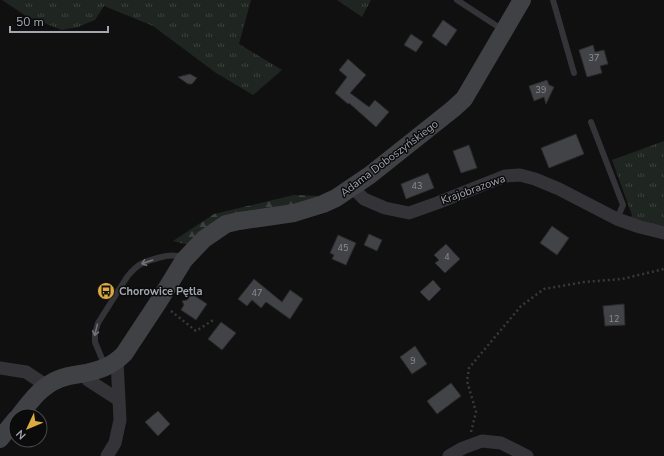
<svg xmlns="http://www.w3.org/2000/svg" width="664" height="456" viewBox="0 0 664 456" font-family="'Nunito Sans',sans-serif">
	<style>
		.grass { fill: url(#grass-tufts) }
		.forest { fill: url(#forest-firs) }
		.building { fill: #424346; stroke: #2b2a2d }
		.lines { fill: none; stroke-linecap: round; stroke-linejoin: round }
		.path { stroke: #38393d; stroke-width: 2.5; stroke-dasharray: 2 3; stroke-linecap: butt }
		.lane { stroke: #343438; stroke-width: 6 }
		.street { stroke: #343438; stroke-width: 13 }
		.secondary { stroke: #404145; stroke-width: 18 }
		.oneway { stroke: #71737a }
		.labels { text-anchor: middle; stroke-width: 3; stroke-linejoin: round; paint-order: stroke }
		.number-label { font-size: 9px; fill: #8b8e96 }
		.street-label { font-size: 11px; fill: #a3a7b0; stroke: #0b0b0c }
		.poi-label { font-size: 11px; font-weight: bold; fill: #a3a7b0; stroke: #0b0b0c; text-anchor: start }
	</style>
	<defs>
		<pattern id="grass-tufts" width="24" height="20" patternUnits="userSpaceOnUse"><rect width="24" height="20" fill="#1f2520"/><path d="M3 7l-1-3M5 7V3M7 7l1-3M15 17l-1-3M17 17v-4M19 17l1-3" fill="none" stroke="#3c423e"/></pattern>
		<pattern id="forest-firs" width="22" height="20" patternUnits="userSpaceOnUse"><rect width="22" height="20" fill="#1f2520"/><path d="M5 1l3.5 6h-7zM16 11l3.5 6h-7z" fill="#3c423e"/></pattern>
	</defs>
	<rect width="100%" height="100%" fill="#101011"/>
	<path class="grass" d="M2 0H251L239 44 282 70 253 95 216 73 153 26 104 6 95 20 78 27 62 30 26 16Z
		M337 0H371L362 17Z
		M664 141V231L630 218 632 215 612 160Z"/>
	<path class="forest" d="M294 195 320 196 189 245 173 241 214 214Z"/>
	<path class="building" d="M443 20 457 30 446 46 432 36Z
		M411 34 423 42 416 52 404 45Z
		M593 45 595 52 604 50 608 64 600 66 602 73 587 77 579 50Z
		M348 59 366 75 350 93 369 107 375 100 389 112 376 127 349 103 348 104 335 93 347 77 339 70Z
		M190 74 197 78 192 84H188L178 77Z
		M547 80 549 85 554 87 546 104 544 97 534 101 529 86Z
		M576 134 584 154 549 168 541 148Z
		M469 145 477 168 461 173 453 151Z
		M428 173 434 188 406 199 401 184Z
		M552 226 569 238 557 255 540 243Z
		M369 234 382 240 377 251 364 245Z
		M338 235 356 243 346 265 332 259 334 255 330 253Z
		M446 244 460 259 445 273 435 263 439 260 434 255Z
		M254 279 282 302 290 290 303 299 290 319 266 302 261 308 252 300 247 306 238 299Z
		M433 280 441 289 429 301 420 292Z
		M192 294 207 304 196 320 181 310 184 305 182 301 187 300Z
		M624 304 625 325 605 326 603 306Z
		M221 322 236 333 222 350 208 339Z
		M415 346 427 364 412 374 400 357Z
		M451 383 461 396 437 414 427 401Z
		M158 411 170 424 158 436 145 422Z"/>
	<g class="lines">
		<path class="path" d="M171 311 196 331 215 319
			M471 432 476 412 467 381 469 368 521 306 544 289 584 282 622 279 664 269"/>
		<path class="lane" d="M457 0 503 30
			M553 0 574 73
			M591 122 623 205 617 219
			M105 366 95 342V333L98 323 127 277C131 272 135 267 141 264 149 260 168 254 177 256 179 257 182 258 183 259"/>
		<path class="street" d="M352 187 364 199 385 208 409 213 437 203 505 176 520 175 535 179 559 189 617 219 640 227 664 233
			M0 368 26 372 47 386
			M85 373 88 380 119 400
			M107 456 115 443 120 420 117 361
			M449 456 463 448 482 441 501 443 527 456"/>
		<path class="secondary" d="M19 416C30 402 41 386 59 379 66 376 73 375 80 374 98 371 111 367 124 354L159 301 184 260 204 239 226 224 239 221 294 213 323 204 336 198 370 175 453 109 464 99 522 0
			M0 439 16 419"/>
	</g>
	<defs><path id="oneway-shaft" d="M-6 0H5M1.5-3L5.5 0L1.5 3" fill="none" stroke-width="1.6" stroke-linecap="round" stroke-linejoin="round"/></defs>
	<g class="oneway">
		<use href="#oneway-shaft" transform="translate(147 262) rotate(161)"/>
		<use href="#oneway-shaft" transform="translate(96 330) rotate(104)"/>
	</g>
	<defs>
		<g id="bus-disc" transform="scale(0.9)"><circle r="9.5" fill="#d9ab41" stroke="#0b0b0c"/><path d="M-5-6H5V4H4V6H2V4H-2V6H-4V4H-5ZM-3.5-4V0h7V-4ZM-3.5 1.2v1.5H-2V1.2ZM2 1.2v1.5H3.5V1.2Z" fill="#111"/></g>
	</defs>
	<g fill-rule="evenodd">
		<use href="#bus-disc" x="106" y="291"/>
	</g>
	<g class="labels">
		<g class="number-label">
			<text x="594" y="61">37</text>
			<text x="541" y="93">39</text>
			<text x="417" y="189">43</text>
			<text x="343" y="251">45</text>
			<text x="447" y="260">4</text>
			<text x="257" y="296">47</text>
			<text x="614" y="322">12</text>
			<text x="413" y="364">9</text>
		</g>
		<g class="street-label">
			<text transform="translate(389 158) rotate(-37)" y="4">Adama Doboszyńskiego</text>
			<text transform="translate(473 189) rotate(-20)" y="4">Krajobrazowa</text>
		</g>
		<g class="poi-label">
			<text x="119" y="295">Chorowice Pętla</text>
		</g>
	</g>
	<g transform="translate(28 428) rotate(226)"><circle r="19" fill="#0b0b0c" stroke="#48494e"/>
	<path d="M0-3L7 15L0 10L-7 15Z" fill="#d9ab41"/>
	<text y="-6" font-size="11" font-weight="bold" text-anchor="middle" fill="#a3a7b0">N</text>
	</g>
	<path d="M10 26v6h98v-6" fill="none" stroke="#a3a7b0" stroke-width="2"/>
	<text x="16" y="26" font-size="12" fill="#a3a7b0" stroke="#0b0b0c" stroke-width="3" paint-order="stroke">50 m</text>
</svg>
